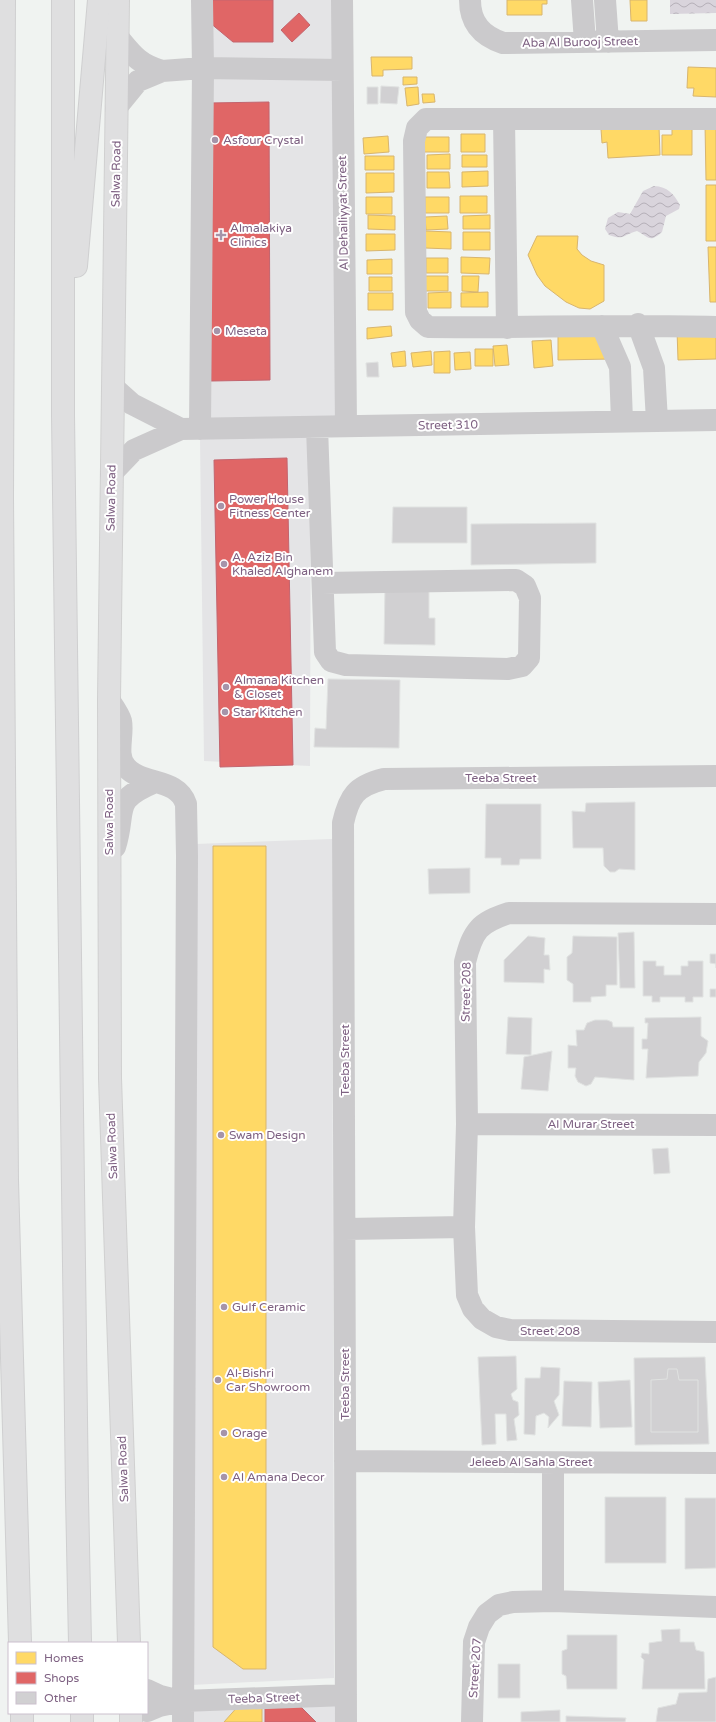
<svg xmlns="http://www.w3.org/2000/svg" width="716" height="1722" viewBox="0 0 716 1722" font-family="'Varela Round',sans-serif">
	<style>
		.built { fill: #e4e4e6 }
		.water { fill: url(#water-waves) }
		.homes { fill: #ffd966; stroke: #d8b56e }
		.shops { fill: #e06666; stroke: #c3646e }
		.building { fill: #d1d0d2; stroke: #e0e2e1 }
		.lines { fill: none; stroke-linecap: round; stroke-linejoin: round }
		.major-casing { stroke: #d0d0d0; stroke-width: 24 }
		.highway-casing { stroke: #cfcfd0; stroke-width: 24 }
		.minor { stroke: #cbcacc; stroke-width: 22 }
		.major { stroke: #dfdfe0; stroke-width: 22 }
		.highway { stroke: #dfdfe0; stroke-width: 22 }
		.poi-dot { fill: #a694a9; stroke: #fff; stroke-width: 1.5 }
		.labels { text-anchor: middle; stroke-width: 4; stroke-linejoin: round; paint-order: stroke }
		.street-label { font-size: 12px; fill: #7e6182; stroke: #fff }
		.poi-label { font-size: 12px; fill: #7e6182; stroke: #fff; text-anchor: start }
	</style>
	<defs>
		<pattern id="water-waves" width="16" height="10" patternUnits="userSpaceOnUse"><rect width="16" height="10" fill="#d9d4dc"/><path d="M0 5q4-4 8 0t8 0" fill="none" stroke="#b5afb8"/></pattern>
	</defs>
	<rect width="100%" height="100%" fill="#f0f3f1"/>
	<path class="built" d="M209 0H333V61L210 60Z
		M209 73 333 75 338 417 209 421Z
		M311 436 310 766 204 761 200 437Z
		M332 839 334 1678 191 1685 195 844Z
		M336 1694V1722H193L192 1704Z"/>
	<path class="water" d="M670 0H716V13L670 14Z
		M654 186C668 187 673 193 680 205L679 209 666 216 662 232C649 244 648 236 637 231 624 234 624 241 609 235L605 229 608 218 618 212 630 214 643 191Z"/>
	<path class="homes" d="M507 0H547V4H542V15H507Z
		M630 0H647V21H631Z
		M371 57H412V69L383 70V76H372Z
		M688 67 716 68V97L693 96 694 88H687Z
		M403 77H417V84L403 85Z
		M418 87 419 104 407 106 405 88Z
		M422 94H434L435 102 423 103Z
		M705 124H716V180H706Z
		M672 125H692V155H662V135H672Z
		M659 127 660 155 608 158 607 142 602 143 601 129Z
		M461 134H485V152H461Z
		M388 136 389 152 364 154 363 138Z
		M424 137H449V152H424Z
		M450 154V169H427V155Z
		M462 155H487V167H462Z
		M365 156H394V170H365Z
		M488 171V186L462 187V172Z
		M427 172H449L450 188H427Z
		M366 173H394V192L366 193Z
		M706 185H716V241H706Z
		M460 196H487V213H460Z
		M366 197H392V214H366Z
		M425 197H449V213H425Z
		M368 215 395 216V230L368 229Z
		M490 215V229H463V216Z
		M447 216 448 229 426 230 425 217Z
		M425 231 451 232V249L425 248Z
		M463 232H490V250H463Z
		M366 234H395V250L366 251Z
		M537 236H578L577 249 582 255 591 261 604 265V301L590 309 579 308 566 302 545 286 537 275 528 255Z
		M708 247H716V302H710Z
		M461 257 490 258 489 274 461 273Z
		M426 258H448V273H426Z
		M392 259V274H367V260Z
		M425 276H448V291H425Z
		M462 276H479L478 292 462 291Z
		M369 277H392V291H369Z
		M451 292V308H428V293Z
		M488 292V307H461V293Z
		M368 293H393V310H368Z
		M391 326 392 336 367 339V328Z
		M716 329V359L678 360 677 330Z
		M610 332 611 359 558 360V333Z
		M551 340 553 366 534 368 532 341Z
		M507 345 509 365 495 366 493 346Z
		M475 349H493V366H475Z
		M405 351 406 366 393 367 391 353Z
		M431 351 432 365 413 367 411 353Z
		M450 351V373H434V352Z
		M470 352 471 369 455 370 454 353Z
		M213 846H266V1669H243L213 1647Z
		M240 1704H262V1722H224Z"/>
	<path class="shops" d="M203 0H273V42H233L203 17Z
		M299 13 310 25 292 42 281 30Z
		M269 102 270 380 211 381 209 103Z
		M287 458 293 765 220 767 214 460Z
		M265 1704H298L316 1722H265Z"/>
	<path class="building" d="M381 86 399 87 397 104 380 103Z
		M367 87H378V104H367Z
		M378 362 379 377H367L366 363Z
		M393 507H467V543H392Z
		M596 523V563L471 565V524Z
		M429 583V618H435V645L384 644 385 586Z
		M328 679 400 680 399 748 314 747 315 728 326 729Z
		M635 802V870L619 869 615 872H610L604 866 603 848H573L572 811 585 812 586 803Z
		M486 804H541V859H520L519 865H501V858H485Z
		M470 868V893L429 894 428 869Z
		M634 932 635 988H620L618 933Z
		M528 936 545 938 544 955H549L550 970 544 969V983L504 982V960Z
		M573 936 617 937V985H606V996L591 997V1002H573V984L567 980V957L572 953Z
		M710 954H716V968V964L710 963Z
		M643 961H656V966H664V975H681V966H688V961H703V997H693V1002H685V997H660V1002H652V996H643Z
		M710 989H716V997H710Z
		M508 1017 532 1018 531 1055 506 1054Z
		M701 1017V1036L708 1041 706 1053 699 1062 698 1076 646 1078 648 1049H642V1039H647L648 1023H645V1018Z
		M595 1020H607L612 1022 613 1027H634V1080L595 1077 591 1084 586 1086 578 1082 575 1076 576 1068H568V1045L577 1046 576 1030H584L587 1023Z
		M552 1051 548 1091 521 1089 524 1057Z
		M668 1148 670 1173 654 1174 652 1149Z
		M516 1356 517 1389 511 1394 513 1400 518 1402 519 1415 514 1419 517 1440 507 1441 506 1414H495L496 1444 482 1445 478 1357Z
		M705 1357 709 1444 635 1445 634 1358Z
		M541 1367 560 1368 559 1395 554 1401 559 1415 548 1428 549 1417 544 1413 536 1416 535 1435 524 1434 525 1378H540Z
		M668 1369H677L679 1380H698V1432H651V1380L667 1379Z
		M630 1380 632 1427 600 1428 598 1382Z
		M564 1381 592 1382 591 1427 562 1426Z
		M605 1497H666V1563H605Z
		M685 1498H716V1568L685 1569Z
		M680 1629V1642H694L696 1650 704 1652 705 1689H642L644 1660 641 1657 642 1653 649 1654V1643L662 1641 661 1630Z
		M567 1635H617V1689H567L566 1676 562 1674V1651L567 1649Z
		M498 1664H520V1698H498Z
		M716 1677V1722H656L658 1708 676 1704 679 1693 707 1692 708 1679Z
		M560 1710V1722H521V1712Z
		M566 1716 626 1718 625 1722H566Z"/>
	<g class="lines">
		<g class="major-casing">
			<path id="major" d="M118 0 109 700 110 1078 129 1643
				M131 1713V1722"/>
		</g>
		<g class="highway-casing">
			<path id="highway" d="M4 0 2 497 7 1180 20 1643
				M63 0V415L77 1496 80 1643
				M76 266 99 0
				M22 1713V1722
				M82 1713V1722"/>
		</g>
		<path class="minor" d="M342 0 346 426
			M470 0C470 23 482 36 503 43L716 40
			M582 0 585 42
			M605 0 608 42
			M117 36C132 54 138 64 162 71
			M116 108 138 81 162 71 203 68 342 70
			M504 119 507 328
			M716 119H426L417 128 414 141 416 312 420 320 428 327C524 328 620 324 716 327
			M638 324 654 368 657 421
			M602 326 620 367 622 421
			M113 387 132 404 181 429
			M317 427 325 652 331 661 346 665 508 669 522 666 529 658 530 598 525 586 516 580 323 583
			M200 429 203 68 202 0
			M111 474 134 450 181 429 716 420
			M109 700C113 706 119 714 121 721 124 735 115 755 126 767 142 786 177 777 186 804L187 856 183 1722
			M115 847C127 809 110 801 155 782
			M716 914 509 913C479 923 473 930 465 962L467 1124 464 1227 467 1295 473 1309 482 1319 496 1327 510 1330 716 1332
			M467 1124 716 1125
			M346 1229 464 1227
			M345 1461 716 1463
			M553 1463V1601
			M147 1690 160 1696 180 1701
			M147 1711 159 1706 183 1701 346 1695
			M346 1722 343 823C349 796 356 786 384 779L716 776
			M472 1722 474 1642 479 1627 487 1614 499 1605 513 1602 553 1601 716 1607"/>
		<use href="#major" class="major"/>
		<use href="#highway" class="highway"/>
	</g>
	<g class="poi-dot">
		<circle cx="215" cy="140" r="4"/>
		<path d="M219 229h4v4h4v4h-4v4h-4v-4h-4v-4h4z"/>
		<circle cx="217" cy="331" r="4"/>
		<circle cx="221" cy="506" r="4"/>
		<circle cx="224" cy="564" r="4"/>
		<circle cx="226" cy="687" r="4"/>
		<circle cx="225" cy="712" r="4"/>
		<circle cx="221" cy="1135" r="4"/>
		<circle cx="224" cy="1307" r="4"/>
		<circle cx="218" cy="1380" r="4"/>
		<circle cx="224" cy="1433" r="4"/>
		<circle cx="224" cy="1477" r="4"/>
	</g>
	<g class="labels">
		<g class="street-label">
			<text transform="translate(580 42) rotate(-1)" y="4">Aba Al Burooj Street</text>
			<text transform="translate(116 174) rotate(-89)" y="4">Salwa Road</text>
			<text transform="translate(343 213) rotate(-91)" y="4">Al Dehailiyyat Street</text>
			<text transform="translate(448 425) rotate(-1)" y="4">Street 310</text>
			<text transform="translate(111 498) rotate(-89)" y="4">Salwa Road</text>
			<text x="501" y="782">Teeba Street</text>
			<text transform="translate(109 822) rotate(-90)" y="4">Salwa Road</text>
			<text transform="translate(466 992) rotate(-89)" y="4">Street 208</text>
			<text transform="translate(345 1060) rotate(-90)" y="4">Teeba Street</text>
			<text x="591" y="1128">Al Murar Street</text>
			<text transform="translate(112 1146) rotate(-92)" y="4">Salwa Road</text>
			<text x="550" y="1335">Street 208</text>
			<text transform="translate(345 1384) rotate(-90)" y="4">Teeba Street</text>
			<text x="531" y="1466">Jeleeb Al Sahla Street</text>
			<text transform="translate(123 1469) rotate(-92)" y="4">Salwa Road</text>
			<text transform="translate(475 1668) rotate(-86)" y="4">Street 207</text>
			<text transform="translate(264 1698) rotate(-2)" y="4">Teeba Street</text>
		</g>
		<g class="poi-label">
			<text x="223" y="144">Asfour Crystal</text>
			<text x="230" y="232">Almalakiya<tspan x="230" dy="14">Clinics</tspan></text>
			<text x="225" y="335">Meseta</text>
			<text x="229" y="503">Power House<tspan x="229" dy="14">Fitness Center</tspan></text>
			<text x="232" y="561">A. Aziz Bin<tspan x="232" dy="14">Khaled Alghanem</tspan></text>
			<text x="234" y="684">Almana Kitchen<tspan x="234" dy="14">&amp; Closet</tspan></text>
			<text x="233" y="716">Star Kitchen</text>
			<text x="229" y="1139">Swam Design</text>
			<text x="232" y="1311">Gulf Ceramic</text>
			<text x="226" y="1377">Al-Bishri<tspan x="226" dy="14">Car Showroom</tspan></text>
			<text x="232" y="1437">Orage</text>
			<text x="232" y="1481">Al Amana Decor</text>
		</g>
	</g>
	<rect x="8" y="1642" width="140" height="72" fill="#ffffff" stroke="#cbc0cd"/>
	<rect x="16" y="1652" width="20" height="12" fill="#ffd966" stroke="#cbc0cd"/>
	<text x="44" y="1662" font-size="12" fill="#7e6182">Homes</text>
	<rect x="16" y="1672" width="20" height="12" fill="#e06666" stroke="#cbc0cd"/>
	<text x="44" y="1682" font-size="12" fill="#7e6182">Shops</text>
	<rect x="16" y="1692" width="20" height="12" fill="#d1d0d2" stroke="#cbc0cd"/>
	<text x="44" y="1702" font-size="12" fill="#7e6182">Other</text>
</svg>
